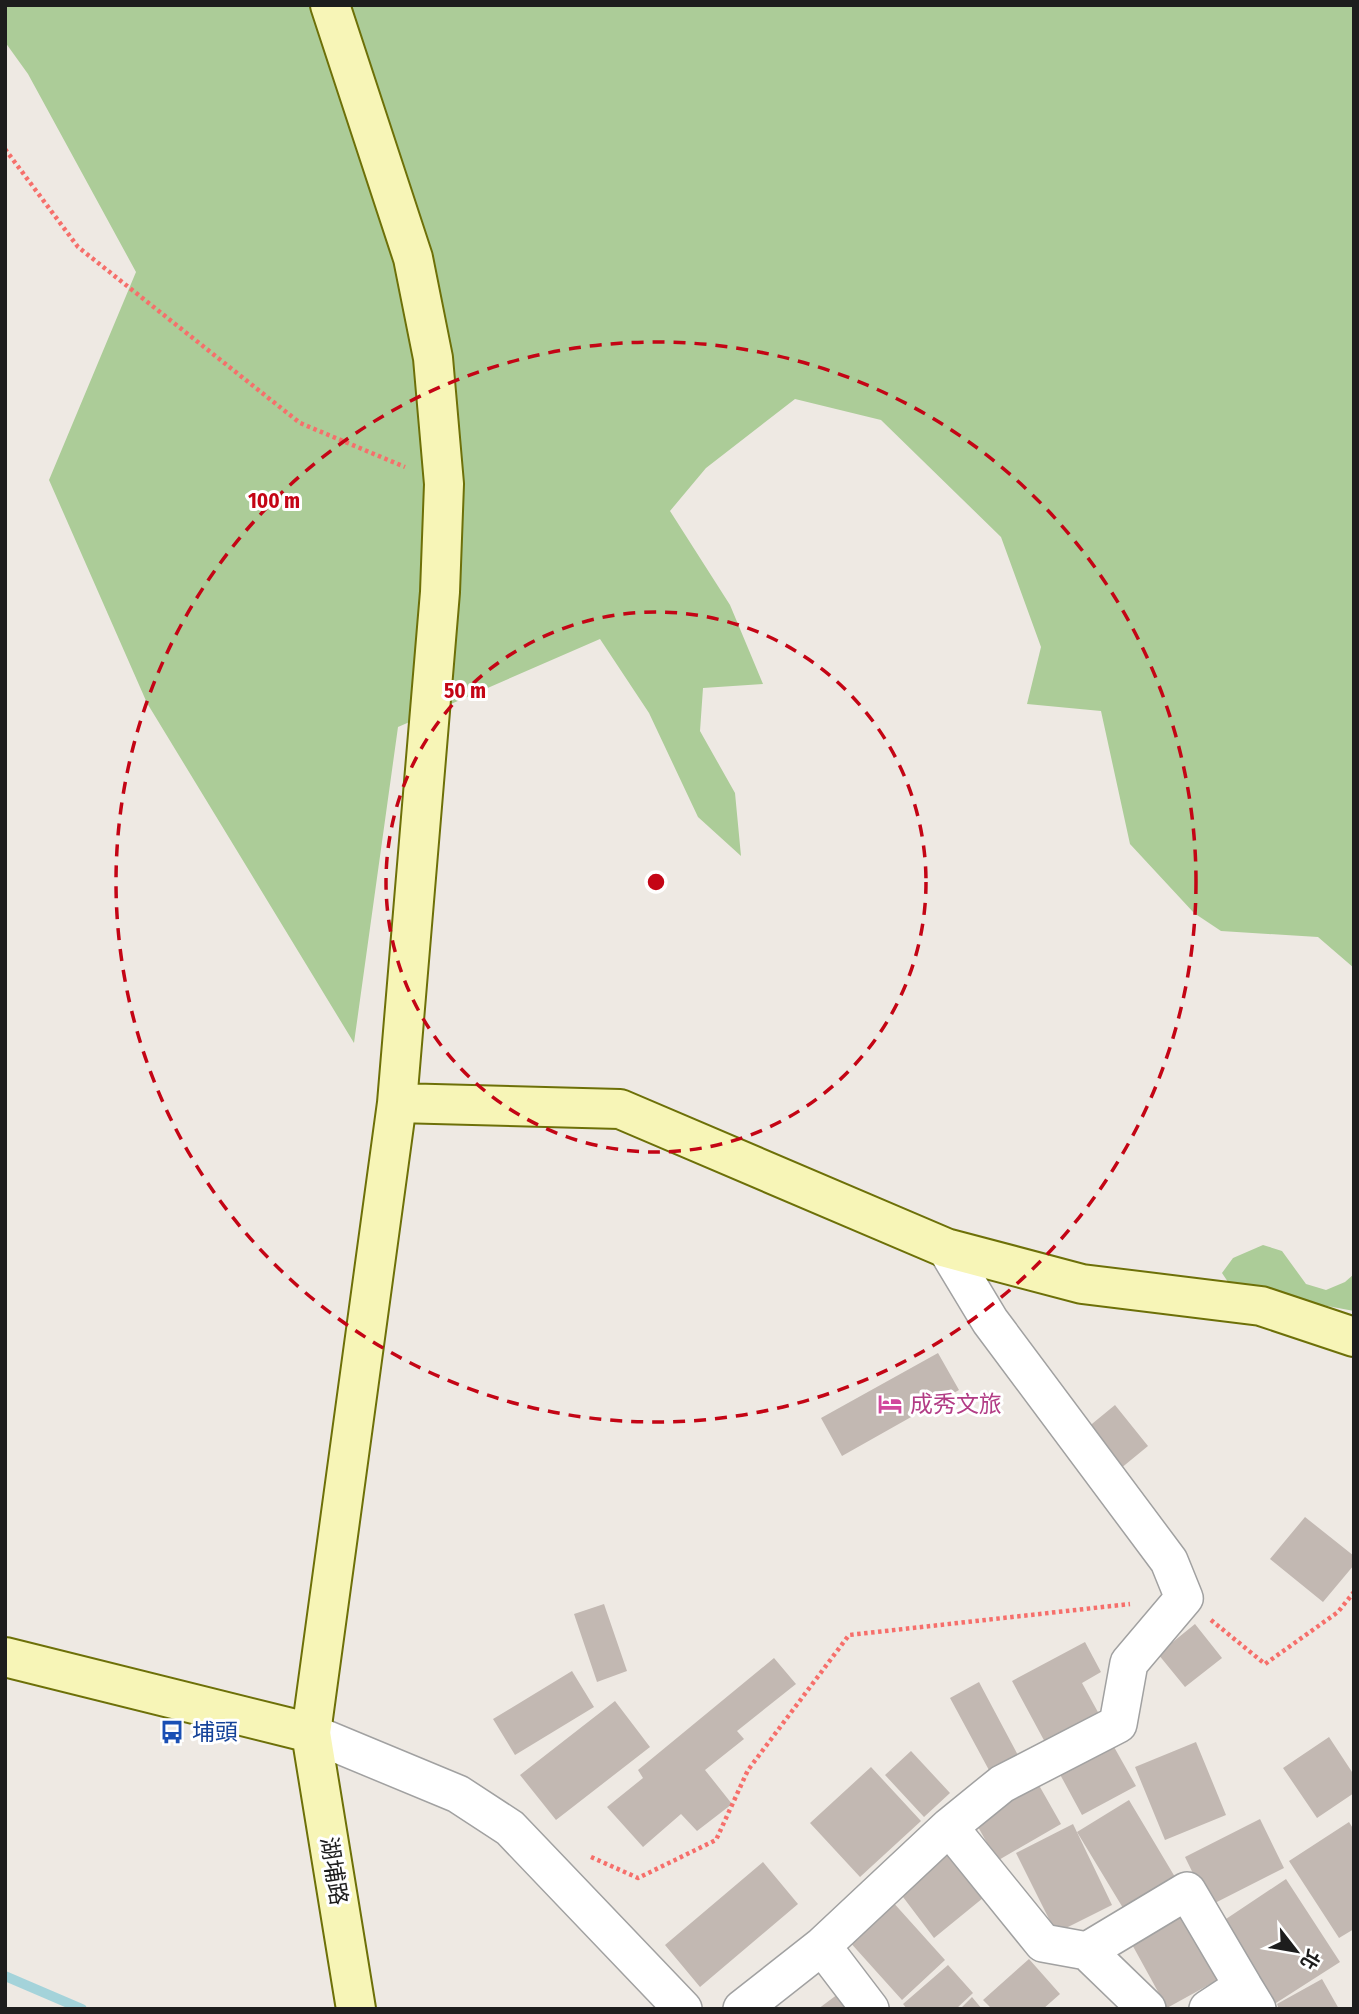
<svg xmlns="http://www.w3.org/2000/svg" width="1359" height="2014" viewBox="0 0 1359 2014" font-family="'Fira Sans Condensed','Noto Sans TC',sans-serif">
	<style>
		.forest { fill: #accc98 }
		.lines { fill: none; stroke-linecap: round; stroke-linejoin: round }
		.stream { stroke: #a4d3da; stroke-width: 10 }
		.building { fill: #c2b8b2 }
		.street-casing { stroke: #a1a1a1; stroke-width: 40 }
		.secondary-casing { stroke: #6d7008; stroke-width: 42 }
		.path { stroke: #f66f6b; stroke-width: 4.5; stroke-dasharray: 3.5 3.5; stroke-linecap: butt }
		.street { stroke: #fff; stroke-width: 37 }
		.secondary { stroke: #f7f5b7; stroke-width: 38 }
		.ring { fill: none; stroke: #c40515; stroke-width: 3.5; stroke-dasharray: 12 9 }
		.labels { text-anchor: middle; stroke-width: 6; stroke-linejoin: round; paint-order: stroke }
		.hotel-label { font-size: 23px; fill: #b23c85; stroke: #fff; text-anchor: start }
		.transit-label { font-size: 23px; fill: #164399; stroke: #fff; text-anchor: start }
		.street-label { font-size: 23px; fill: #1d1d1d; stroke: #fff }
		.centre { fill: #c40515; stroke: #fff; stroke-width: 3.5 }
		.ring-label { font-size: 21px; text-anchor: middle; font-weight: bold; fill: #c40515; stroke: #fff; stroke-width: 6; stroke-linejoin: round; paint-order: stroke }
	</style>
	<rect width="100%" height="100%" fill="#eee9e3"/>
	<path class="forest" d="M5 5H1354V968L1318 937 1221 931 1194 913 1130 844 1101 711 1027 704 1041 647 1001 537 881 420 795 399 706 468 670 511 730 605 763 684 703 688 700 731 735 793 741 856 698 817 649 713 600 639 398 727 354 1043 147 703 49 480 136 272 28 74 5 42Z
		M1263 1245 1282 1251 1306 1284 1326 1290 1345 1282 1354 1274V1311L1247 1291 1230 1285 1222 1273 1233 1258Z"/>
	<g class="lines">
		<path class="stream" d="M5 1976 82 2009"/>
	</g>
	<path class="building" d="M938 1353 959 1390 842 1456 821 1418Z
		M1115 1405 1148 1446 1120 1469 1087 1428Z
		M1305 1517 1354 1556V1565L1323 1602 1270 1559Z
		M604 1604 627 1671 597 1682 574 1614Z
		M1195 1624 1222 1658 1185 1687 1158 1654Z
		M1085 1642 1101 1672 1082 1683 1099 1714 1046 1744 1012 1681Z
		M774 1658 796 1684 737 1731 744 1739 705 1770 732 1804 697 1831 681 1814 643 1847 607 1807 643 1778 638 1770Z
		M572 1671 594 1707 515 1755 493 1719Z
		M979 1682 1019 1757 990 1772 950 1698Z
		M615 1701 650 1747 556 1820 520 1775Z
		M1329 1737 1354 1775V1793L1317 1818 1283 1768Z
		M1109 1738 1136 1786 1082 1815 1056 1767Z
		M1196 1742 1226 1815 1165 1840 1135 1767Z
		M911 1751 950 1793 924 1817 885 1775Z
		M871 1767 921 1821 860 1877 810 1823Z
		M1036 1780 1061 1824 997 1861 972 1816Z
		M1129 1800 1175 1877 1123 1908 1077 1832Z
		M1260 1819 1284 1868 1209 1906 1185 1857Z
		M1349 1822 1354 1830V1929L1339 1938 1289 1861Z
		M1073 1824 1112 1905 1056 1933 1016 1853Z
		M948 1855 983 1898 934 1938 900 1893Z
		M763 1862 798 1904 700 1987 665 1945Z
		M1286 1879 1340 1962 1276 2003 1223 1921Z
		M891 1900 945 1960 902 2000 848 1940Z
		M1185 1908 1223 1977 1167 2008 1129 1939Z
		M1029 1959 1060 1994 1043 2009H992L983 2000Z
		M948 1965 973 1993 956 2009H907L903 2004Z
		M1322 1979 1339 2009H1279L1277 2004Z
		M838 1994 849 2009H818Z
		M972 1997 982 2009H960Z"/>
	<g class="lines">
		<g class="street-casing">
			<path id="street" d="M946 1248 990 1321 1169 1561 1184 1598 1129 1663 1118 1724 1002 1784 949 1827
				M311 1733 458 1794 510 1828 683 2009
				M822 1946 949 1827 1043 1943 1087 1951 1187 1891 1243 1986
				M1087 1951 1147 2009
				M742 2009 822 1946 870 2009
				M1208 2009 1243 1986 1257 2009"/>
		</g>
		<g class="secondary-casing">
			<path id="secondary" d="M330 5 413 258 433 358 444 484 440 592 397 1103 311 1733 356 2009
				M397 1103 620 1109 946 1248 1082 1284 1261 1306 1354 1337
				M5 1657 311 1733"/>
		</g>
		<path class="path" d="M5 149 78 247 300 423 405 467
			M1211 1620 1265 1664 1338 1612 1354 1592
			M591 1857 638 1878 716 1840 748 1770 849 1635 1130 1604"/>
		<use href="#street" class="street"/>
		<use href="#secondary" class="secondary"/>
	</g>
	<g class="ring">
		<circle cx="656" cy="882" r="270"/>
		<circle cx="656" cy="882" r="540"/>
	</g>
	<defs>
		<g id="hotel-bare" transform="scale(1.89)"><path d="M-6-4.5h1.5V1H6V5H4.5V3h-9V5H-6ZM-4 0a1.8 1.8 0 1 1 3.6 0ZM.5 0V-2.5h3Q6-2.5 6 0Z" fill="#d1479c" stroke="#fff" stroke-width="2.5" paint-order="stroke"/></g>
		<g id="bus-bare" transform="scale(1.89)"><path d="M-5-6H5V4H4V6H2V4H-2V6H-4V4H-5ZM-3.5-4V0h7V-4ZM-3.5 1.2v1.5H-2V1.2ZM2 1.2v1.5H3.5V1.2Z" fill="#1a4fb4" stroke="#fff" stroke-width="2.5" paint-order="stroke"/></g>
	</defs>
	<g fill-rule="evenodd">
		<use href="#hotel-bare" x="890" y="1404"/>
		<use href="#bus-bare" x="172" y="1732"/>
	</g>
	<g class="labels">
		<g class="hotel-label">
			<text x="910" y="1412">成秀文旅</text>
		</g>
		<g class="transit-label">
			<text x="192" y="1740">埔頭</text>
		</g>
		<g class="street-label">
			<text transform="translate(334 1871) rotate(81)" y="8">湖埔路</text>
		</g>
	</g>
	<circle cx="656" cy="882" r="10" class="centre"/>
	<g class="ring-label">
		<text x="274" y="508">100 m</text>
		<text x="465" y="698">50 m</text>
	</g>
	<rect width="1359" height="2014" fill="none" stroke="#1d1d1d" stroke-width="14"/>
	<g transform="translate(1296 1951) rotate(121)" stroke="#ffffff" stroke-width="5" paint-order="stroke">
	<path d="M0-5L12 26L0 18L-12 26Z" fill="#1d1d1d"/>
	<text y="-10" font-size="19" font-weight="bold" text-anchor="middle" fill="#1d1d1d">北</text>
	</g>
</svg>
